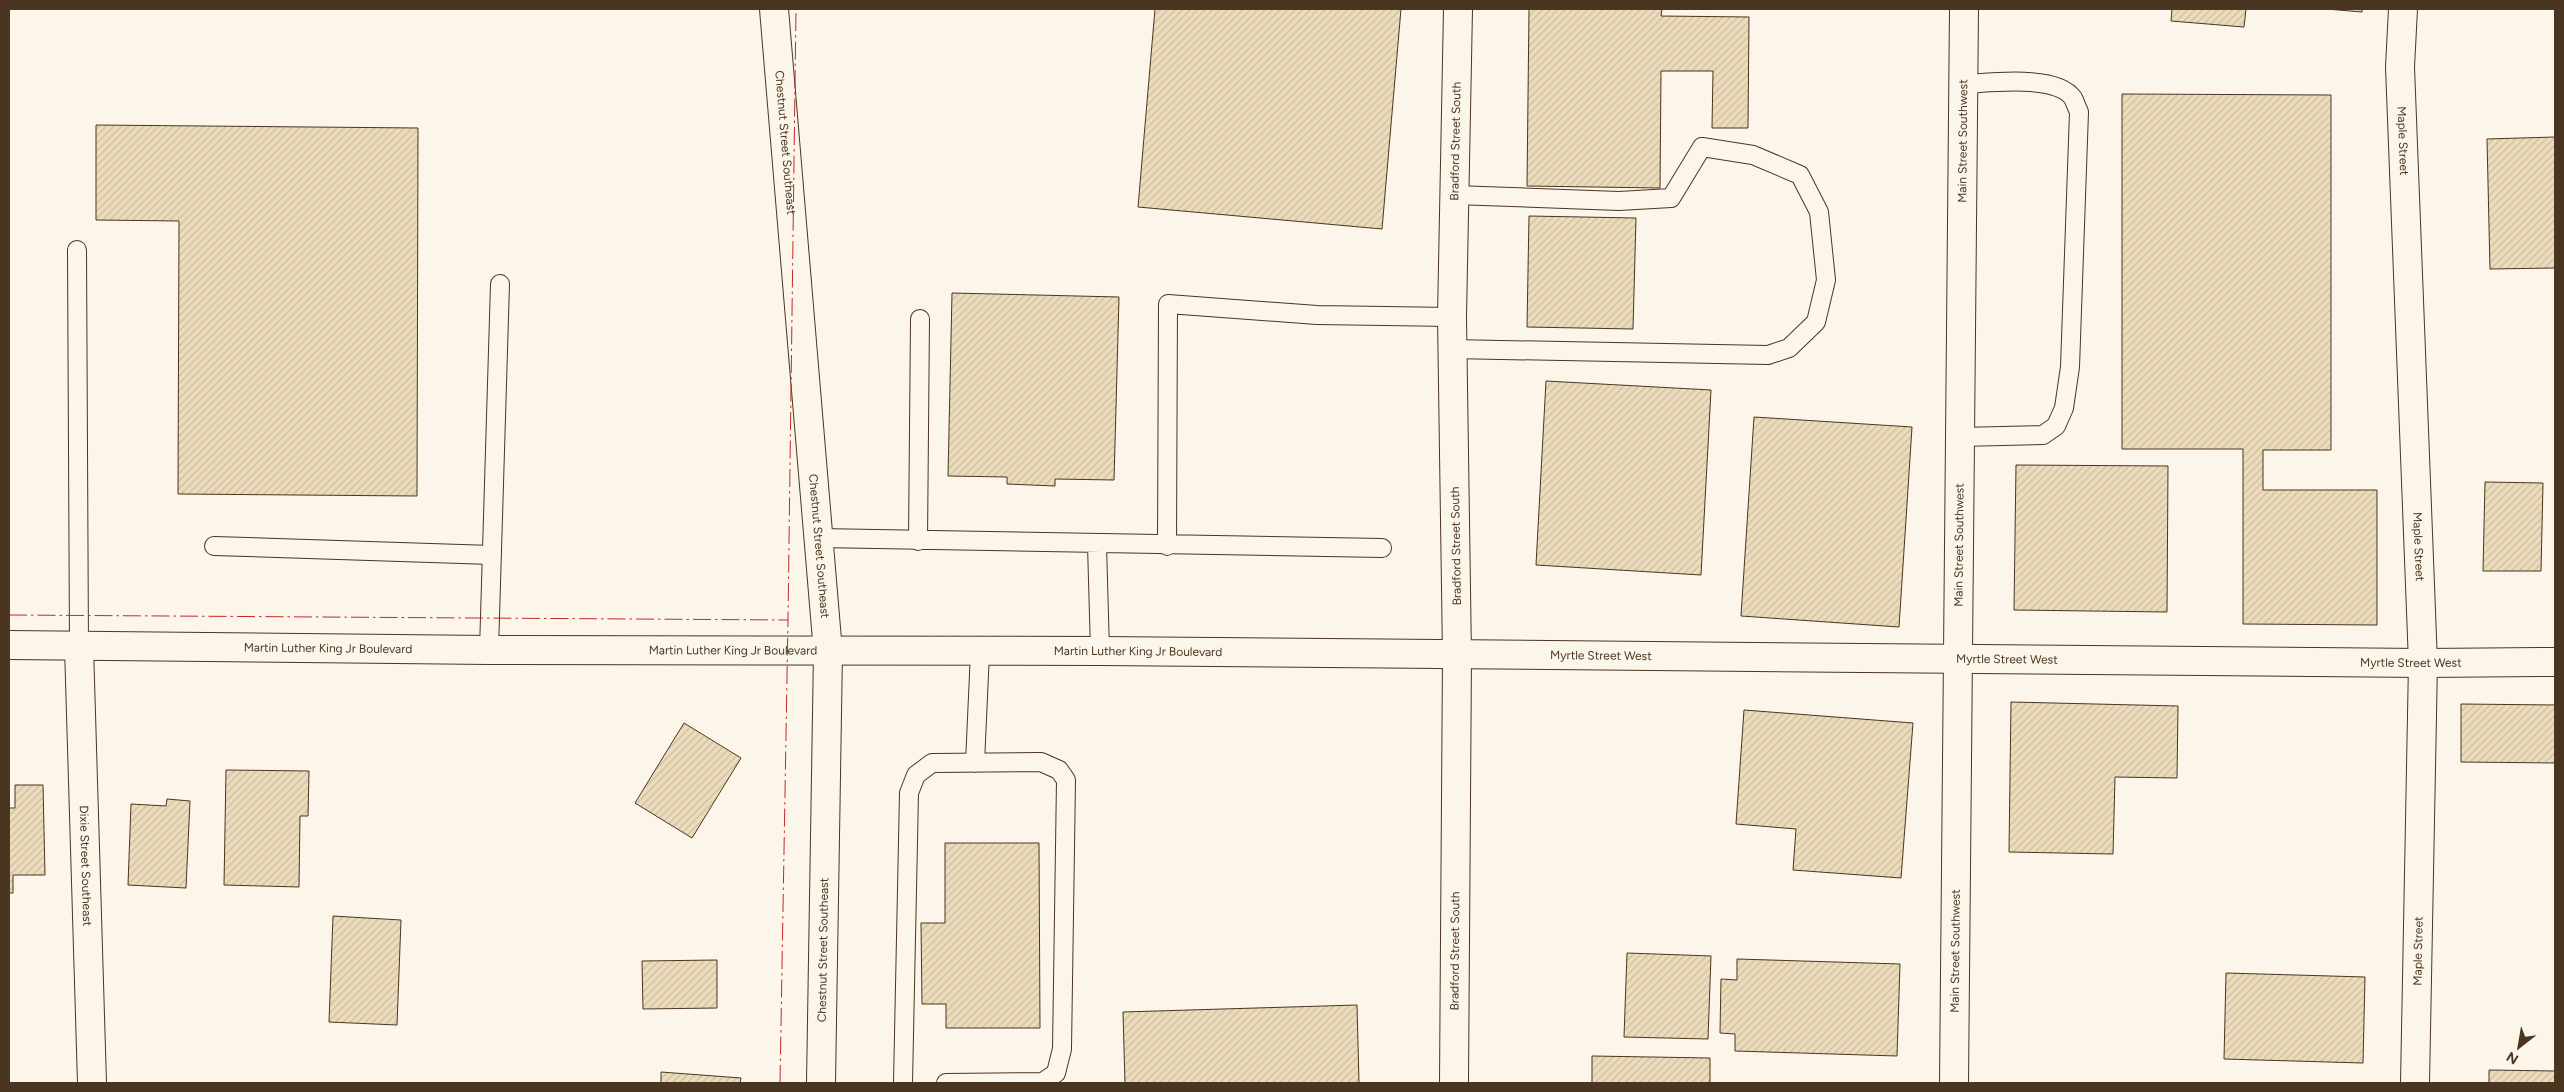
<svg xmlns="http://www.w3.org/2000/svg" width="2564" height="1092" viewBox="0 0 2564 1092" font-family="Figtree,sans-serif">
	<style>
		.building { fill: url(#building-hatch); stroke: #4a3520 }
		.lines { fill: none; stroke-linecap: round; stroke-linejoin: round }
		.lane-casing { stroke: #4a3520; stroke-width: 20 }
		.street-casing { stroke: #4a3520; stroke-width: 30 }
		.secondary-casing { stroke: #4a3520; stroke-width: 30 }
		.lane { stroke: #fbf6e9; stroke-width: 18 }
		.street { stroke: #fbf6e9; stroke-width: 28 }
		.secondary { stroke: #fbf6e9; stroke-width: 28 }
		.power { stroke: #c62828; stroke-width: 1; stroke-dasharray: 18 4 2.5 4; stroke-linecap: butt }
		.labels { text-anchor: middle; stroke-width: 4; stroke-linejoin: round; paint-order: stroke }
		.street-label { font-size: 12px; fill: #4a3520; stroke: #fbf6e9 }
	</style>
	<defs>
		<pattern id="building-hatch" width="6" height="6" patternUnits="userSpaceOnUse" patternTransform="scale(1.25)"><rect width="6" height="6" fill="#ecdcbc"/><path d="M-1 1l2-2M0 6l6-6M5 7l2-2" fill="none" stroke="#ccbda1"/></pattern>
	</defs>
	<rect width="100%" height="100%" fill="#fbf6e9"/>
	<path class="building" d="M1155 9H1401L1382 229 1138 207Z
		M1529 9H1662L1661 16 1749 17 1748 128H1712L1713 71H1661L1660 188 1527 186Z
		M2172 9H2246L2244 27 2171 21Z
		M2326 9H2362V12Z
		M2122 94 2331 95V450H2263V490H2377V625L2243 624V449H2122Z
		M96 125 418 128 417 496 178 494 179 221 96 220Z
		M2555 137V268L2490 269 2487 139Z
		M1529 216 1636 218 1633 329 1527 327Z
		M952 293 1119 297 1114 480 1055 479V486L1007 484V477L948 476Z
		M1546 381 1711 390 1701 575 1536 565Z
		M1754 417 1912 427 1899 627 1741 616Z
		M2016 465 2168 466 2167 612 2014 610Z
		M2485 482 2543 483 2541 571H2483Z
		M2011 702 2178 706 2177 778 2115 777 2113 854 2009 852Z
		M2461 704 2555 705V763L2461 762Z
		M1744 710 1913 723 1901 878 1793 870 1796 829 1736 824Z
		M684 723 741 758 692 838 635 803Z
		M226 770 309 771 308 816H300L299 887 224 885Z
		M15 785H43L45 875H13V893H9V808H15Z
		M167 799 190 801 186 888 128 885 131 804 166 806Z
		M945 843H1039L1040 1028H946V1004H922L921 923H945Z
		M333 916 401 920 397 1025 329 1022Z
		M1627 953 1711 956 1708 1039 1624 1037Z
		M1737 959 1900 964 1897 1056 1735 1051V1034L1720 1033 1721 979 1737 980Z
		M717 960V1008L643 1009 642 961Z
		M2226 973 2365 977 2363 1063 2224 1059Z
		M1357 1005 1359 1083H1125L1123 1012Z
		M1592 1056 1710 1058V1083H1592Z
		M2489 1070 2555 1071V1083H2489Z
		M661 1072 741 1078 740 1083H661Z"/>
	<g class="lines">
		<g class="lane-casing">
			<path id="lane" d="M77 250 79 647
				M1452 349 1768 355 1789 348 1816 322 1826 280 1819 212 1800 175 1753 155 1702 147 1671 198 1619 201 1454 195
				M1960 437 2043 435 2056 426 2064 408 2070 367 2079 112C2077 108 2075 102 2073 98 2056 74 1989 83 1964 84
				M819 538 1382 548
				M918 541 920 319
				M1097 545 1100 651
				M214 546 492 555
				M1167 546 1168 304 1317 315 1452 317
				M489 650 500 284
				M975 763 980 652
				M903 1083 909 793 916 775 932 763 1041 762 1059 770 1066 780 1062 1049 1056 1073 1043 1082 946 1083"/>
		</g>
		<g class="street-casing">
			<g id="street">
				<path id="s1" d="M774 9 828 652 821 1083"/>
				<path id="s2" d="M2403 9 2400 67 2423 663 2415 1083"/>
				<path id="s3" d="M79 647 92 1083"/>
				<path id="s4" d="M1954 1083 1964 9"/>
			</g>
		</g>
		<g class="secondary-casing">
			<g id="secondary">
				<path id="s5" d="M9 645 489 650 1100 651 2423 663 2555 662"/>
				<path id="s6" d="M1454 1083 1457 656 1452 317 1458 9"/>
			</g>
		</g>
		<use href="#lane" class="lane"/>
		<use href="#street" class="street"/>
		<use href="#secondary" class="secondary"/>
		<path class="power" d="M9 615 788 620 796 9
			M780 1083 788 620"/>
	</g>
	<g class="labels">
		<g class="street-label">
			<text dy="4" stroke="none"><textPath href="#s6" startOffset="942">Bradford Street South</textPath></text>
			<text dy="4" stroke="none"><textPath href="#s4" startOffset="942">Main Street Southwest</textPath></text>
			<text dy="4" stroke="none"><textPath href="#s2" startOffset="132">Maple Street</textPath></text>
			<text dy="4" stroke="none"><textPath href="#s1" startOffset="134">Chestnut Street Southeast</textPath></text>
			<text dy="4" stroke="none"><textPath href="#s1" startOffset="539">Chestnut Street Southeast</textPath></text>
			<text transform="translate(1456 546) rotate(-91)" y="4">Bradford Street South</text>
			<text dy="4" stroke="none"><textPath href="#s4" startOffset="538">Main Street Southwest</textPath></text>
			<text dy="4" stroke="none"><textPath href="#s2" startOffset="538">Maple Street</textPath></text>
			<text dy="4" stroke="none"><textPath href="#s5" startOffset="319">Martin Luther King Jr Boulevard</textPath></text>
			<text dy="4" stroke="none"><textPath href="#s5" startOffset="724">Martin Luther King Jr Boulevard</textPath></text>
			<text dy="4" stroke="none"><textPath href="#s5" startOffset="1129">Martin Luther King Jr Boulevard</textPath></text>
			<text dy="4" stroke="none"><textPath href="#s5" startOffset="1592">Myrtle Street West</textPath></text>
			<text dy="4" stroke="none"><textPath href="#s5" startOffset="1998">Myrtle Street West</textPath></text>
			<text dy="4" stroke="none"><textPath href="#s5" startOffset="2402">Myrtle Street West</textPath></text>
			<text dy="4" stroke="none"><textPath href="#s3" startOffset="219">Dixie Street Southeast</textPath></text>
			<text transform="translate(823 950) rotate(-89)" y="4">Chestnut Street Southeast</text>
			<text dy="4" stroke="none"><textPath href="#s6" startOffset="132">Bradford Street South</textPath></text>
			<text dy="4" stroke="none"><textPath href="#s4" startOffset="132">Main Street Southwest</textPath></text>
			<text transform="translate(2418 951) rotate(-89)" y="4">Maple Street</text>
		</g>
	</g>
	<rect width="2564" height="1092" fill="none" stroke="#4a3520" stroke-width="20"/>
	<g transform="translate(2519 1047) rotate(211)" stroke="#fbf6e9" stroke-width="4" paint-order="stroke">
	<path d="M0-4L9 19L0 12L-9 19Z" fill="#4a3520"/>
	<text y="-8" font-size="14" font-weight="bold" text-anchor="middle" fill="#4a3520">N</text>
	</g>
</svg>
